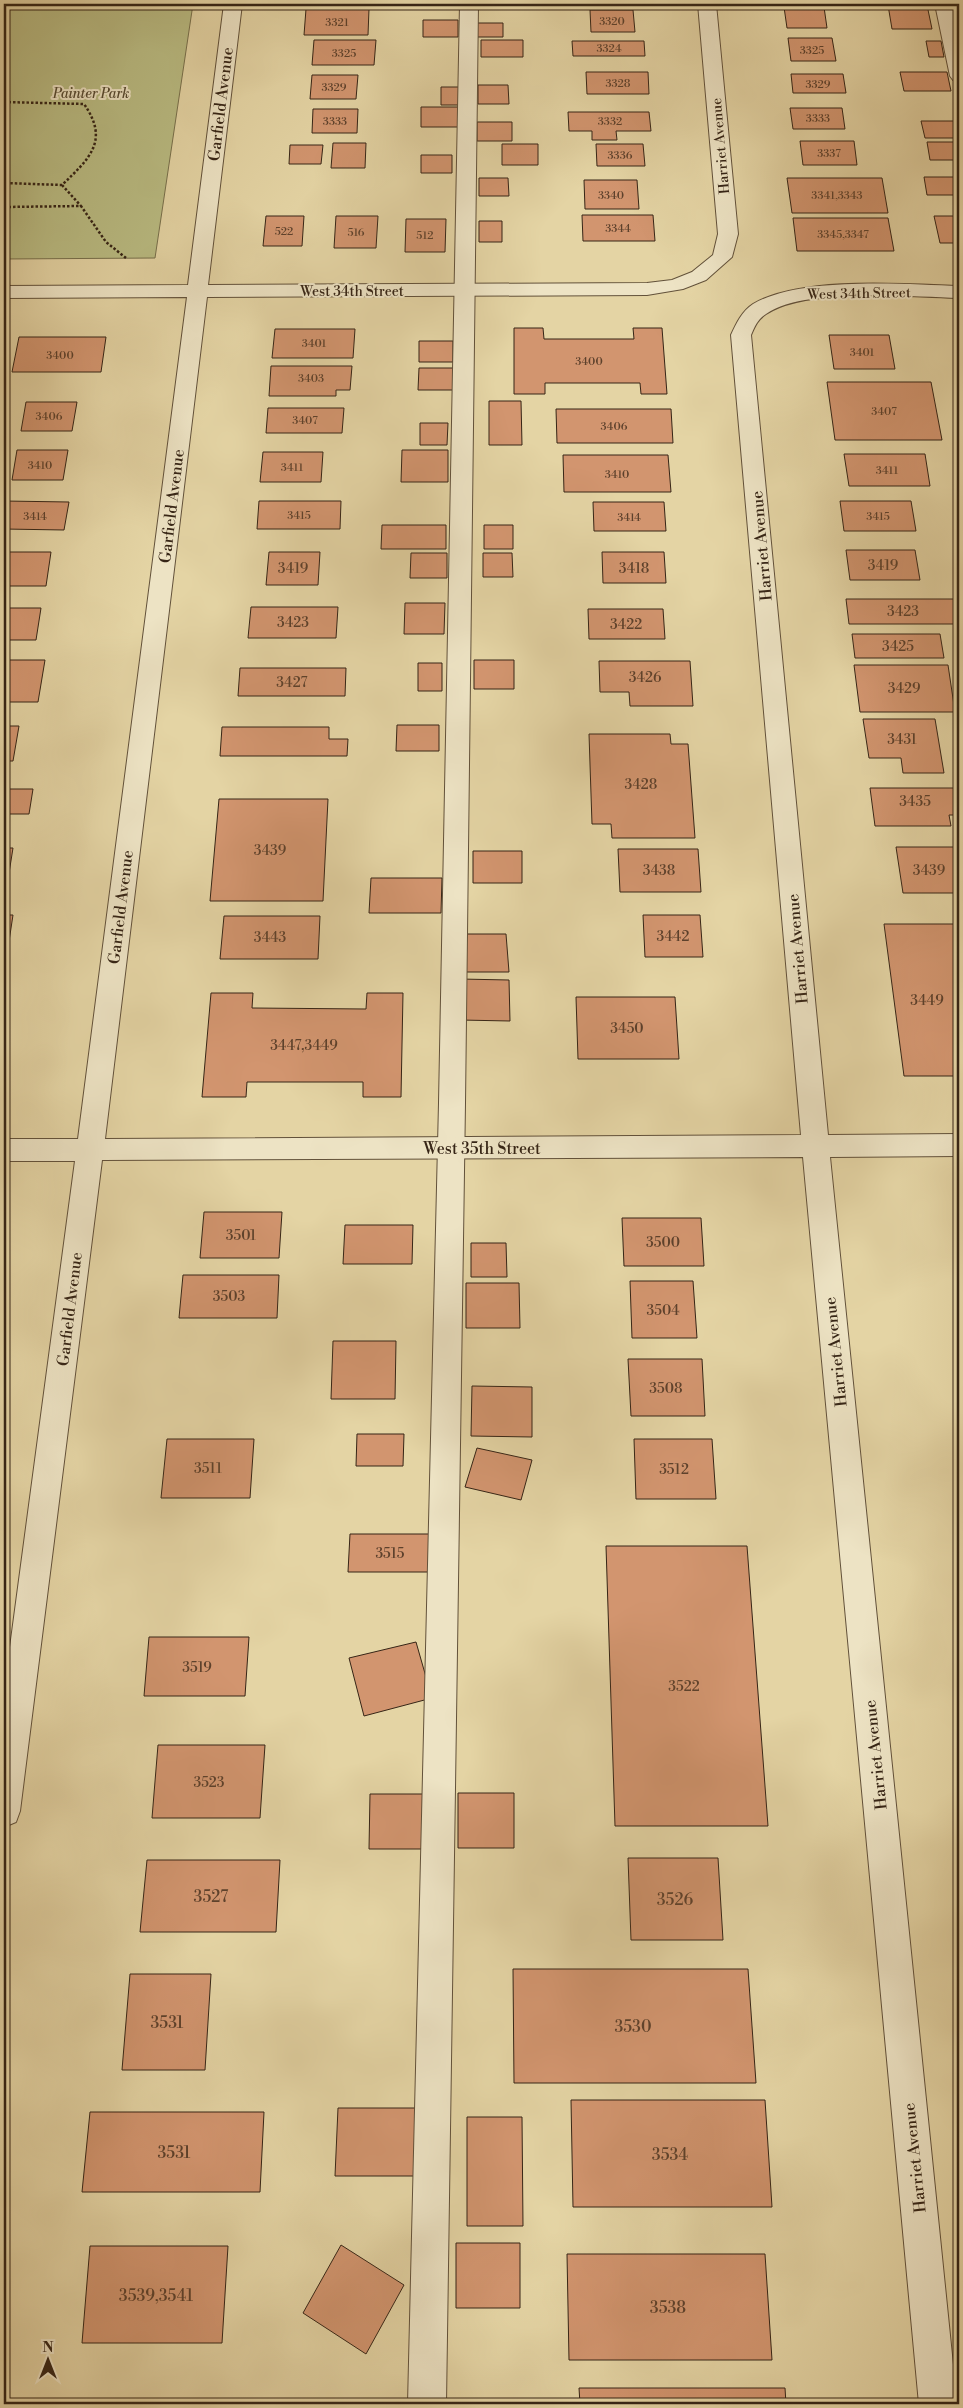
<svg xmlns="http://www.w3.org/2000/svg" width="963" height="2408" viewBox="0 0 963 2408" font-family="'Libre Bodoni',serif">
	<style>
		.green { fill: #b9bb82; stroke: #78704c }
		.building { fill: #d2956f; stroke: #362516 }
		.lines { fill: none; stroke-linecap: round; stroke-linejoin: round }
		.lane-casing { stroke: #62513a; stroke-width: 2 }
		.street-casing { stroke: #62513a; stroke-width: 2 }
		.path { stroke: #362516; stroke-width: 2.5; stroke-dasharray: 2.5 2; stroke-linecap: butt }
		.lane { fill: #ede3c4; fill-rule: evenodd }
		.street { fill: #ede3c4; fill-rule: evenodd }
		.labels { text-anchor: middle; stroke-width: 4; stroke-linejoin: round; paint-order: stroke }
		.far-number-label { font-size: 11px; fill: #5d412c }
		.far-park-label { font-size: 14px; font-style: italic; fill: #574a31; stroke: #ede3c4 }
		.far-street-label { font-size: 14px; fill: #362516; stroke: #ede3c4 }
		.number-label { font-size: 14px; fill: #5d412c }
		.street-label { font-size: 16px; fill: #362516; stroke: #ede3c4 }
		.near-number-label { font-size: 16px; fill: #5d412c }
	</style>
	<rect width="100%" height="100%" fill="#e4d4a4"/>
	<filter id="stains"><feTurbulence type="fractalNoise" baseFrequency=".004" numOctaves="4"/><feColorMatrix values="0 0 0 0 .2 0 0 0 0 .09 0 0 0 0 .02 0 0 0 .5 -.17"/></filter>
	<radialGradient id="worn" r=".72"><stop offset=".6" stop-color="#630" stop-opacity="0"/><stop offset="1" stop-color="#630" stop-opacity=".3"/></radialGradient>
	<path class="green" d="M4 4H193L155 258 4 259Z"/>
	<path class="building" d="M888 5H927L932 29H892Z
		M784 7H824L827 28H787Z
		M306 9H369L368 35H304Z
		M590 10H633L635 32H591Z
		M423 20H458V37H423Z
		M477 23H503V37H477Z
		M788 38H832L836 61H791Z
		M314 40H376L374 65H312Z
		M481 40H523V57H481Z
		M572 41H644L645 56H573Z
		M926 41H941L944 57H929Z
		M586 72H648L649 94H587Z
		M900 72H947L951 91H904Z
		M791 74H843L846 93H793Z
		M312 75H358L356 99H310Z
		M478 85H508L509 104H478Z
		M441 87H459V105H441Z
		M421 107H461V127H421Z
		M790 108H842L845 129H793Z
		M313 109H358L357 133H312Z
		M568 112H649L651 131H616L617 140H592V131H569Z
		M921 121H956L959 138H925Z
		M477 122H512V141H477Z
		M800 141H854L857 165H803Z
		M927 142H959V160H930Z
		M333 143H366L365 168H331Z
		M502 144H538V165H502Z
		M596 144H643L645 166H597Z
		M290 145H323L321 164H289Z
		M421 155H452V173H421Z
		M924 177H958L959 195H927Z
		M479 178H508L509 196H479Z
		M787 178H882L888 213H792Z
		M584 180H637L639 209H585Z
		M582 215H653L655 241H583Z
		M266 216H304L302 246H263Z
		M336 216H378L376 248H334Z
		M934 216H959V243H940Z
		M793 218H888L894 251H797Z
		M406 219H446L445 252H405Z
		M479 221H502V242H479Z
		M514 328H543L544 339H634L633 328H662L667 394H641L640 383H545V394H514Z
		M275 329H355L353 358H272Z
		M829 335H889L895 369H834Z
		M19 337H106L101 372H12Z
		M419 341H453V362H419Z
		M271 366H352L350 390H336V396H269Z
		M419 368H454V390H418Z
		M827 382H931L942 440H835Z
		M489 401H521L522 445H489Z
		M26 402H77L72 431H21Z
		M268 408H344L342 433H266Z
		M556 409H671L673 443H557Z
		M420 423H448L447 445H420Z
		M17 450H68L63 480H12Z
		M402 450H448V482H401Z
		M263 452H323L321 482H260Z
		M844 454H925L930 486H849Z
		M563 455H668L671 492H564Z
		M4 501 69 502 64 530 4 529Z
		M259 501H341L340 529H257Z
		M840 501H911L916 531H844Z
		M593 502H664L666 531H594Z
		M382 525H446V549H381Z
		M484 525H513V549H484Z
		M846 550H915L920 580H850Z
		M4 552H51L46 586H4Z
		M269 552H320L318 585H266Z
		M602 552H664L666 583H603Z
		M411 553H447V578H410Z
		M483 553H512L513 577H483Z
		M846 599H959V624H849Z
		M405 603H445L444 634H404Z
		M251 607H338L336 638H248Z
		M4 608H41L36 640H4Z
		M588 609H663L665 639H589Z
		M852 634H940L944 658H855Z
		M4 660H45L38 702H4Z
		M474 660H514V689H474Z
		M599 661H690L693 706H630L629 692H600Z
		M418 663H442V691H418Z
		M854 665H948L955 712H860Z
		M240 668H346L345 696H238Z
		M863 719H935L944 773H903L901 758H869Z
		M397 725H439V751H396Z
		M4 726H19L13 761H4Z
		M222 727H329V739H348L347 756H220Z
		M589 734H670L671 744H688L695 838H612L611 824H592Z
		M870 788H959V815H949L951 826H875Z
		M4 789H33L29 814H4Z
		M219 799H328L323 901H210Z
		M896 847H959V893H903Z
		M4 848H13L6 892H4Z
		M618 849H698L701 892H620Z
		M473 851H522V883H473Z
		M371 878H442L441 913H369Z
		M4 915H13L6 961H4Z
		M643 915H700L703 957H645Z
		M224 916H320L318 959H220Z
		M884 924H959V1076H904Z
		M464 934H506L509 972H465Z
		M460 979 509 980 510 1021 460 1020Z
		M211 993H253L252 1008 366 1009 367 993H403L401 1097H363V1082H247L246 1097H202Z
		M576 997H675L679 1059H578Z
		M204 1212H282L279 1258H200Z
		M622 1218H701L704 1266H624Z
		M345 1225H413L412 1264H343Z
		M471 1243H506L507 1277H471Z
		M183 1275H279L277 1318H179Z
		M630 1281H693L697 1338H632Z
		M466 1283H519L520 1328H466Z
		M333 1341H396L395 1399H331Z
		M628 1359H702L705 1416H631Z
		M472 1386 532 1387V1437L471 1436Z
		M357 1434H404L403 1466H356Z
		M167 1439H254L250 1498H161Z
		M634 1439H712L716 1499H636Z
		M477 1448 532 1460 521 1500 465 1487Z
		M350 1534H431L430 1572H348Z
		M606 1546H747L768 1826H615Z
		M149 1637H249L245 1696H144Z
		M416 1642 432 1698 364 1716 349 1658Z
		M158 1745H265L260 1818H152Z
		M458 1793H514V1848H458Z
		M370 1794H426L425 1849H369Z
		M628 1858H718L723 1940H631Z
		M147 1860H280L276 1932H140Z
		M513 1969H748L756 2083H514Z
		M130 1974H211L205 2070H122Z
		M571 2100H765L772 2207H573Z
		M338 2108H423L422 2176H335Z
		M90 2112H264L260 2192H82Z
		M467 2117H522L523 2226H467Z
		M456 2243H520V2308H456Z
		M341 2245 404 2285 366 2354 303 2313Z
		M90 2246H228L222 2343H82Z
		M567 2254H765L772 2360H569Z
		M579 2388H785L786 2404H580Z"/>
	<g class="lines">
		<g class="lane-casing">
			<path id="lane" d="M460 4H478L465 1103 446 2404H408L439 1103Z
				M935 4H953L959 35V81L953 80 950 76Z"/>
		</g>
		<g class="street-casing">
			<path id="street" d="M224 4H242L208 285 647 283 672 280 692 272 713 255 718 234 698 4H716L738 234 732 257 706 280 683 289 647 295 207 297 105 1139 801 1135 731 335C736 324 742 311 753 304 801 276 904 284 959 286V298C911 297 805 287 766 314 758 319 755 326 751 335L828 1135 959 1134V1156L830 1157 957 2404H919L803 1157 102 1160 20 1811 16 1822 4 1827V1692L75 1161H4V1139H78L187 297 4 298V286L188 285Z"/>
		</g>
		<path class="path" d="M4 102 84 104C110 141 89 159 62 185L4 183
			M62 185 81 206
			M4 207 81 206 106 242 126 258"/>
		<use href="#lane" class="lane"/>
		<use href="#street" class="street"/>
	</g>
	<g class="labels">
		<g class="far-number-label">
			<text x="612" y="25">3320</text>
			<text x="337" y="26">3321</text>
			<text x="609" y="52">3324</text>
			<text x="812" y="54">3325</text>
			<text x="344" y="57">3325</text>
			<text x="618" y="87">3328</text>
			<text x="818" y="88">3329</text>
			<text x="334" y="91">3329</text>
			<text x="818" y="122">3333</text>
			<text x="335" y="125">3333</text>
			<text x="610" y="125">3332</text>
			<text x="829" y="157">3337</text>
			<text x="620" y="159">3336</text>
			<text x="611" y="199">3340</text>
			<text x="837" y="199">3341,3343</text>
			<text x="618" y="232">3344</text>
			<text x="284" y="235">522</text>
			<text x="356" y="236">516</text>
			<text x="843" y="238">3345,3347</text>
			<text x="425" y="239">512</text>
			<text x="314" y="347">3401</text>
			<text x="862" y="356">3401</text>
			<text x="60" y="359">3400</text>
			<text x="589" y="365">3400</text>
			<text x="311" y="382">3403</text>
			<text x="884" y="415">3407</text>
			<text x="49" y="420">3406</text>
			<text x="305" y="424">3407</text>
			<text x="614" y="430">3406</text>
			<text x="40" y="469">3410</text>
			<text x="292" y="471">3411</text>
			<text x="887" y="474">3411</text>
			<text x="617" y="478">3410</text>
			<text x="299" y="519">3415</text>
			<text x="35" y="520">3414</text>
			<text x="878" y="520">3415</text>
			<text x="629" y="521">3414</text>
		</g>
		<g class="far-park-label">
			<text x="91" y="98">Painter Park</text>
		</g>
		<g class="far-street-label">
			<text transform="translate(720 146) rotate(-95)" y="5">Harriet Avenue</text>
			<text x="352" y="296">West 34th Street</text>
			<text transform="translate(859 293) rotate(-1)" y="5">West 34th Street</text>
		</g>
		<g class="number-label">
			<text x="883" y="570">3419</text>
			<text x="293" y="573">3419</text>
			<text x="634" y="573">3418</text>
			<text x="903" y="616">3423</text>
			<text x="293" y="627">3423</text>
			<text x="626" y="629">3422</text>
			<text x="898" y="651">3425</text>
			<text x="645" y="682">3426</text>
			<text x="292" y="687">3427</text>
			<text x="904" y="693">3429</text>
			<text x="902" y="744">3431</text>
			<text x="641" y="789">3428</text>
			<text x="915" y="806">3435</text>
			<text x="270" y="855">3439</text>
			<text x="659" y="875">3438</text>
			<text x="929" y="875">3439</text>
			<text x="673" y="941">3442</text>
			<text x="270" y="942">3443</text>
			<text x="927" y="1005">3449</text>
			<text x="627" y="1033">3450</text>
			<text x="304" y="1050">3447,3449</text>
			<text x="241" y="1240">3501</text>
			<text x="663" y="1247">3500</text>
			<text x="229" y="1301">3503</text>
			<text x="663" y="1315">3504</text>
			<text x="666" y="1393">3508</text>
			<text x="208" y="1473">3511</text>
			<text x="674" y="1474">3512</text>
			<text x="390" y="1558">3515</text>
			<text x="197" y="1672">3519</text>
			<text x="684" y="1691">3522</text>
			<text x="209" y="1787">3523</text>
		</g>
		<g class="street-label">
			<text transform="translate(220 104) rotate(-83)" y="6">Garfield Avenue</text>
			<text transform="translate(171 506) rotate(-83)" y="6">Garfield Avenue</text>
			<text transform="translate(761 546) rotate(-95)" y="6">Harriet Avenue</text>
			<text transform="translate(120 907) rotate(-83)" y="6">Garfield Avenue</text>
			<text transform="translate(797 949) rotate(-95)" y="6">Harriet Avenue</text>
			<text x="482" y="1154">West 35th Street</text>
			<text transform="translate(69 1309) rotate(-83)" y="6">Garfield Avenue</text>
			<text transform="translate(835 1352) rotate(-96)" y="6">Harriet Avenue</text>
			<text transform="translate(875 1755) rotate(-96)" y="6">Harriet Avenue</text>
			<text transform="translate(914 2158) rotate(-96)" y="6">Harriet Avenue</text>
		</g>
		<g class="near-number-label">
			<text x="211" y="1902">3527</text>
			<text x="675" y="1905">3526</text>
			<text x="167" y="2028">3531</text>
			<text x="633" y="2032">3530</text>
			<text x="174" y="2158">3531</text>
			<text x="670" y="2160">3534</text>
			<text x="156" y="2301">3539,3541</text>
			<text x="668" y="2313">3538</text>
		</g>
	</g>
	<rect width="963" height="2408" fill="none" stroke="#e4d4a4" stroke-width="20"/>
	<rect x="5" y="5" width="953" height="2398" fill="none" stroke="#362516" stroke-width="2.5"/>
	<rect x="10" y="10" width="943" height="2388" fill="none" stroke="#362516"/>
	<g transform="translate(48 2360)" stroke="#ede3c4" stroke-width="4" paint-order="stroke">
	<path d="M0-4L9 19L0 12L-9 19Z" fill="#362516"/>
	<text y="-8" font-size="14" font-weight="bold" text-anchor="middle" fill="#362516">N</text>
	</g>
	<rect width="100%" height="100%" filter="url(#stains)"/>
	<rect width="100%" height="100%" fill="url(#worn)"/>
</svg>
